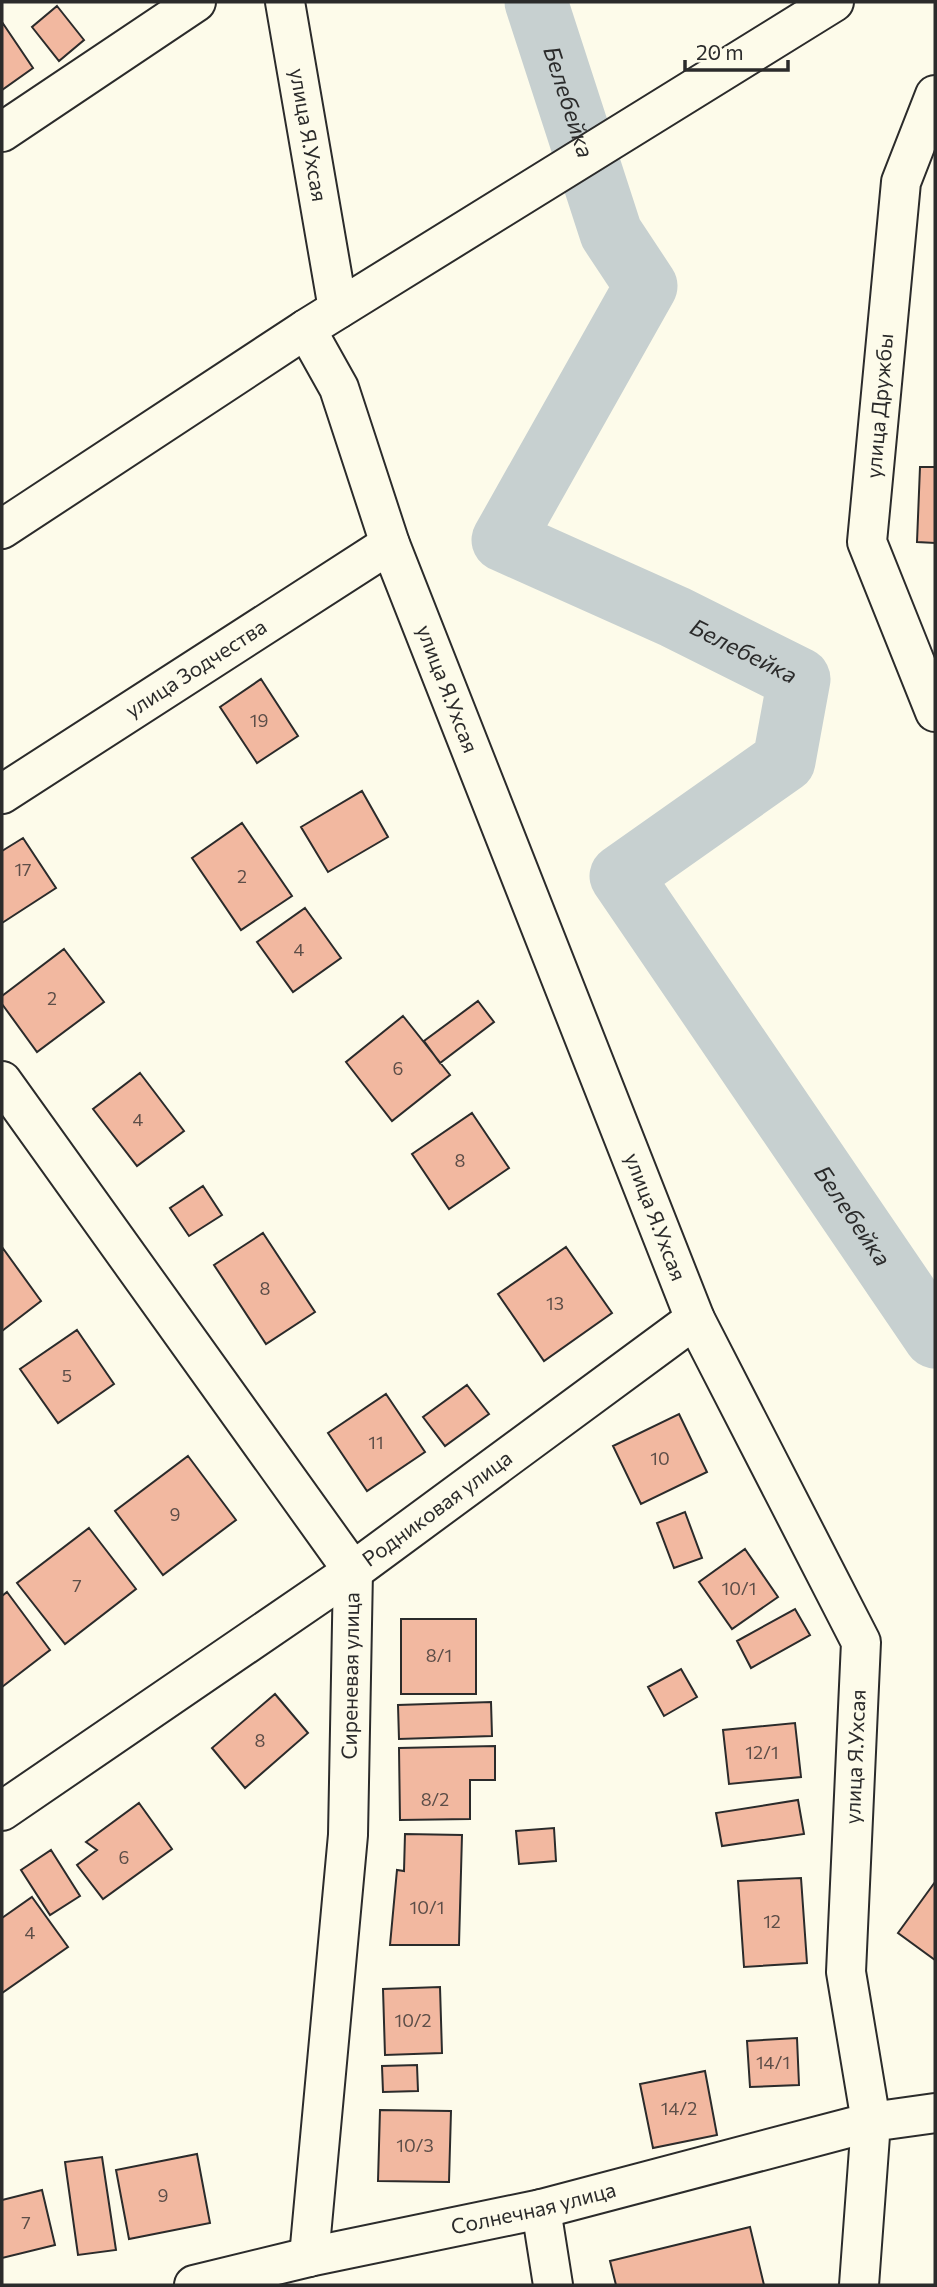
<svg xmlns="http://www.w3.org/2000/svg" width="937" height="2287" viewBox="0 0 937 2287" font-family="Commissioner,sans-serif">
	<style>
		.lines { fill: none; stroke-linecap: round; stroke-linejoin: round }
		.river { stroke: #c7d0d0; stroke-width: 63 }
		.building { fill: #f2b8a0; stroke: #2b2b2b; stroke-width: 2 }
		.minor-casing { stroke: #2b2b2b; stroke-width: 42 }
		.major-casing { stroke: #2b2b2b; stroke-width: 42 }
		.minor { stroke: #fdfbea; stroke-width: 38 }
		.major { stroke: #fdfbea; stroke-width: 38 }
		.labels { text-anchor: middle; stroke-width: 5; stroke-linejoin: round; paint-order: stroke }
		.number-label { font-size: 18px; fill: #5d4e48 }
		.street-label { font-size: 21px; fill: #2b2b2b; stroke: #fdfbea }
		.water-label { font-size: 23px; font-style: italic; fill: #2b2b2b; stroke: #fdfbea }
	</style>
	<rect width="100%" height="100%" fill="#fdfbea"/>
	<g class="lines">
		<path class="river" id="s1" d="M536 2 611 233 646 286 503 540 675 617 799 679 784 761 621 876 935 1337"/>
	</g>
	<path class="building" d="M57 6 84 40 59 61 32 27Z
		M2 22 33 68 2 90Z
		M920 467H935V543L917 542Z
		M261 679 298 736 257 763 220 707Z
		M362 791 388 837 328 872 301 827Z
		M242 823 292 896 241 930 192 858Z
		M23 838 56 888 2 923V851Z
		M305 908 341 958 293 992 257 942Z
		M64 949 104 1002 37 1052 2 1004V996Z
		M478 1001 494 1022 440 1063 424 1041Z
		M403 1016 450 1075 392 1121 346 1062Z
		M140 1073 184 1131 137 1166 93 1109Z
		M472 1113 509 1168 449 1209 412 1154Z
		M203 1186 222 1215 189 1236 170 1208Z
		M263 1233 315 1312 266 1344 214 1265Z
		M2 1247 41 1301 2 1331Z
		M566 1247 612 1313 544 1361 498 1294Z
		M77 1330 114 1384 58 1423 20 1369Z
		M467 1385 489 1414 445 1446 423 1417Z
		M386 1394 425 1452 367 1491 328 1433Z
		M679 1414 707 1472 641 1504 613 1446Z
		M188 1456 236 1520 163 1575 115 1511Z
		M685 1512 702 1558 674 1568 657 1523Z
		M89 1528 136 1589 65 1644 17 1583Z
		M745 1549 778 1597 732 1629 699 1582Z
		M7 1592 50 1650 2 1687V1596Z
		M795 1609 810 1635 751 1668 737 1641Z
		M401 1619H476V1694H401Z
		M681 1669 697 1697 664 1716 648 1687Z
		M275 1694 308 1733 245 1788 212 1748Z
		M491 1702 492 1736 399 1739 398 1705Z
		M795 1723 801 1777 729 1784 723 1730Z
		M495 1746V1780H470V1819L400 1820 399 1748Z
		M798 1800 804 1834 722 1846 716 1813Z
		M139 1803 172 1849 103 1899 77 1865 97 1850 86 1842Z
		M554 1828 556 1861 519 1864 516 1831Z
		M405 1834 462 1835 459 1945H390L397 1870 404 1871Z
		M51 1850 80 1896 50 1915 21 1870Z
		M801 1878 807 1963 744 1967 738 1881Z
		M935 1882V1960L898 1933Z
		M32 1897 68 1947 2 1993V1918Z
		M440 1987 442 2053 385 2055 383 1989Z
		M797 2038 799 2085 750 2087 747 2041Z
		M417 2065 418 2091 383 2092 382 2066Z
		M705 2071 717 2135 653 2148 640 2084Z
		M380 2110 451 2111 449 2182 378 2181Z
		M197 2154 210 2223 129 2239 116 2170Z
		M102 2157 116 2250 78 2255 65 2162Z
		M42 2190 55 2245 2 2258V2200Z
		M750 2227 764 2285H616L610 2261Z"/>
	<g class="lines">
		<g class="minor-casing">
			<g id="minor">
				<path id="s2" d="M285 2 338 309"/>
				<path d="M935 95 901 182 867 542 935 712"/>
				<path d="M2 132 196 2"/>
				<path id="s3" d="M2 794 390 544"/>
				<path d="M2 1081 353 1571 348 1835 309 2257"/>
				<path id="s4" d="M2 1811 353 1571 695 1319"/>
				<path d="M541 2209 553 2285"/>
				<path id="s5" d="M194 2285 309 2257 541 2209 871 2122 846 1972 861 1642 695 1319 390 544 339 388 306 329"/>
				<path d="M859 2285 871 2122 935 2113"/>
			</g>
		</g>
		<g class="major-casing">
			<path id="major" d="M2 529 306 329 834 2"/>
		</g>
		<use href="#minor" class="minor"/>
		<use href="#major" class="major"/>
	</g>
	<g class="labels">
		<g class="number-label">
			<text x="259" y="727">19</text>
			<text x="23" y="876">17</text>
			<text x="242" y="883">2</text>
			<text x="299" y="956">4</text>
			<text x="52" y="1005">2</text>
			<text x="398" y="1075">6</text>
			<text x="138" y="1126">4</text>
			<text x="460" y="1167">8</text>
			<text x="265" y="1295">8</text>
			<text x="555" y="1310">13</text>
			<text x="67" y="1382">5</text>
			<text x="376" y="1449">11</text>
			<text x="660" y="1465">10</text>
			<text x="175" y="1521">9</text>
			<text x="77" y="1592">7</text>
			<text x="739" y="1595">10/1</text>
			<text x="439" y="1662">8/1</text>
			<text x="260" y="1747">8</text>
			<text x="762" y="1759">12/1</text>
			<text x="435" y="1806">8/2</text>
			<text x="124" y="1864">6</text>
			<text x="427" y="1914">10/1</text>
			<text x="772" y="1928">12</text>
			<text x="30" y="1939">4</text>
			<text x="413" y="2027">10/2</text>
			<text x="773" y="2069">14/1</text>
			<text x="679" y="2115">14/2</text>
			<text x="415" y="2152">10/3</text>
			<text x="163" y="2202">9</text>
			<text x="26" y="2229">7</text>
		</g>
		<g class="street-label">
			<text dy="7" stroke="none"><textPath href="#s2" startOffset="135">улица Я.Ухсая</textPath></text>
			<text transform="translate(880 406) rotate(-85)" y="7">улица Дружбы</text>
			<text dy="7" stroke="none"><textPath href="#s3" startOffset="231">улица Зодчества</textPath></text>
			<text transform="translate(447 689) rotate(69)" y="7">улица Я.Ухсая</text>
			<text transform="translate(655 1217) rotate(69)" y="7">улица Я.Ухсая</text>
			<text dy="7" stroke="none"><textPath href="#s4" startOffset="530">Родниковая улица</textPath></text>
			<text transform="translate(351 1676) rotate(-89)" y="7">Сиреневая улица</text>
			<text dy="7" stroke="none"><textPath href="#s5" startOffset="1064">улица Я.Ухсая</textPath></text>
			<text dy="7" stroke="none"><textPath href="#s5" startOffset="348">Солнечная улица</textPath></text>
		</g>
		<g class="water-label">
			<text dy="8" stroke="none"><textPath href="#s1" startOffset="105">Белебейка</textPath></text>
			<text dy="8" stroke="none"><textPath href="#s1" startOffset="863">Белебейка</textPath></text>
			<text dy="8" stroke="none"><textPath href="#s1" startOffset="1619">Белебейка</textPath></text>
		</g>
	</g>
	<rect width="937" height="2287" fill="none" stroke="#2b2b2b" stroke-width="7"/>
	<path d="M685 60v10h103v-10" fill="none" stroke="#2b2b2b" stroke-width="3.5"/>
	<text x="696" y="60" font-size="21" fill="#2b2b2b" stroke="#fdfbea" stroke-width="5" paint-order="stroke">20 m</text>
</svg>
